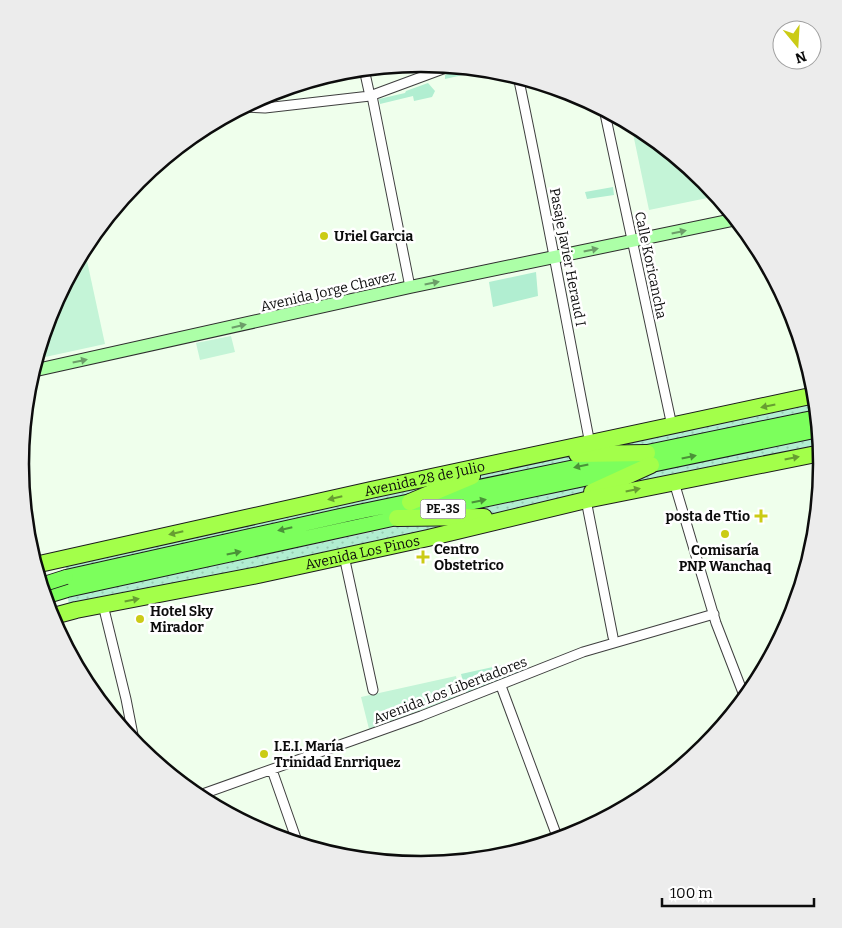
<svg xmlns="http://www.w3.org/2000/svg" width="842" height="928" viewBox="0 0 842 928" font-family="Bitter,serif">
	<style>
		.grass { fill: url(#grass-dots) }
		.park { fill: #b1eed1 }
		.pitch { fill: #c4f4d7 }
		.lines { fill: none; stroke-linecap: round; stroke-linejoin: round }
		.street-casing { stroke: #3f3f3f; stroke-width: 11 }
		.secondary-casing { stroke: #2e2e2e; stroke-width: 14 }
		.primary-casing { stroke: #1d1d1d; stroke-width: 16 }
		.highway-casing { stroke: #1d1d1d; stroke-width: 18 }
		.street { stroke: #fff; stroke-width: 9 }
		.secondary { stroke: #acffa7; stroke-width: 12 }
		.primary { stroke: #7cff5c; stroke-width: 14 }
		.highway { stroke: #a3ff4a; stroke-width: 16 }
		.primary-bridge-casing { stroke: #1d1d1d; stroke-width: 16; stroke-linecap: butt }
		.primary-bridge { stroke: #7cff5c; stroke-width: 14 }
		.oneway { fill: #6c9e69 }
		.oneway2 { fill: #679e31 }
		.oneway3 { fill: #4a9238 }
		.poi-dot { fill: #cbcb16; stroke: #fff; stroke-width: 2 }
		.labels { text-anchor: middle; stroke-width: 5; stroke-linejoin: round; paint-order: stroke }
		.shield { fill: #fff; stroke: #555; stroke-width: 1 }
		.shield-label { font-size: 12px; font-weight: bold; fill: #0c0c0c }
		.poi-label { font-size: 14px; font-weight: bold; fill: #0c0c0c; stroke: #fff; text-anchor: start }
		.street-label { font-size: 14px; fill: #0c0c0c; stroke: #fff }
		.rim { fill: none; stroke: #0c0c0c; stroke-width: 2.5 }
	</style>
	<defs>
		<pattern id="grass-dots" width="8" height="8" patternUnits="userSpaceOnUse" patternTransform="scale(1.25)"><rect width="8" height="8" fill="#b1eed1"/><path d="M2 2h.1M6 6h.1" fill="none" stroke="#97cbb2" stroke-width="1.8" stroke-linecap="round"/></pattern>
	</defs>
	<rect width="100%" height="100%" fill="#efffec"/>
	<path class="grass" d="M816 403 817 412 67 572 65 565Z
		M819 436 820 446C569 497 320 555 69 607L68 597Z"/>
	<path class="park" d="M462 67 485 69V70L445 79V75Z
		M428 83 435 91 432 97 414 101 413 96 380 104 379 99 405 93 406 91Z
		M613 187 614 195 587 199 585 192Z
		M536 272 538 296 493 307 489 282Z
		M525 660 528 669 466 693 461 674Z"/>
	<path class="pitch" d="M631 124C658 138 698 172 717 196L649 210Z
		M84 247 105 344 36 359 51 310Z
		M231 336 235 352 200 360 196 343Z
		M456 676 460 696 369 729 361 697Z"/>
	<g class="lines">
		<g class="street-casing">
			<path id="street" d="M364 69 370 96
				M518 76C544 198 566 321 590 444
				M263 96 265 108
				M372 96 410 287
				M242 107 265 108 370 96 451 66
				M604 109 672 426
				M674 482 716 623 745 698
				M586 500 613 637
				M344 556 373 690
				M103 605 126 699 135 745
				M501 686 558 839
				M272 770 298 844
				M197 796 421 716 583 652 714 614"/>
		</g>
		<g class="secondary-casing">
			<path id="secondary" d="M32 371 410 287 737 219"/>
		</g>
		<g class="primary-casing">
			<path id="primary" d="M66 577 358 512 817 417
				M44 597 67 590 397 518 819 430"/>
		</g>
		<g class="highway-casing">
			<g id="highway">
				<path d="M577 454 647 453"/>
				<path d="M592 492 651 465"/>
				<path d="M410 502 472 476"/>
				<path d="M397 518 484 517"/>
				<path id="s1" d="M35 565 371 490 815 395"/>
				<path id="s2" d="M50 617 76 610 258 575 428 538 586 500 821 453"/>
			</g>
		</g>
		<use href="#street" class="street"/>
		<use href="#secondary" class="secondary"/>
		<use href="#primary" class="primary"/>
		<use href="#highway" class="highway"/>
		<g class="primary-bridge-casing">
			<path id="primary-bridge" d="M41 585 66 577"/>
		</g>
		<use href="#primary-bridge" class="primary-bridge"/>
	</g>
	<defs><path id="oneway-solid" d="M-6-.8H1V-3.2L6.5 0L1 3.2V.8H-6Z" transform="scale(1.25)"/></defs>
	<g class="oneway">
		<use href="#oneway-solid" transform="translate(679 232) rotate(-12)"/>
		<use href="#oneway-solid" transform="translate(591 250) rotate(-12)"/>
		<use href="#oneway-solid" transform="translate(432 283) rotate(-11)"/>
		<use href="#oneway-solid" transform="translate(239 326) rotate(-13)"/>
		<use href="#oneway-solid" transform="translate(80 361) rotate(-12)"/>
	</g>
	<g class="oneway2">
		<use href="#oneway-solid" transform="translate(768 406) rotate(168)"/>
		<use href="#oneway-solid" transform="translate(792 458) rotate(-11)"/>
		<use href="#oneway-solid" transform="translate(633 490) rotate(-12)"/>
		<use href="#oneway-solid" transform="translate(335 498) rotate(167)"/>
		<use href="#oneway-solid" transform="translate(176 533) rotate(167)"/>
		<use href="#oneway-solid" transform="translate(132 600) rotate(-11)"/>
	</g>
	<g class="oneway3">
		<use href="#oneway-solid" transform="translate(689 457) rotate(-12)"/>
		<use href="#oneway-solid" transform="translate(581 466) rotate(168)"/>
		<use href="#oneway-solid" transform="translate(479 501) rotate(-12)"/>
		<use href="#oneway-solid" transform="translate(285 529) rotate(167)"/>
		<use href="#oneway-solid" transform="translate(234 553) rotate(-12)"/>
	</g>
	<g class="poi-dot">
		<circle cx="324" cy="236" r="5"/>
		<path d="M758.5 508.5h5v5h5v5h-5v5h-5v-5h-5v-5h5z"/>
		<circle cx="725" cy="534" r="5"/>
		<path d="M420.5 549.5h5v5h5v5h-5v5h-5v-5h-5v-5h5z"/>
		<circle cx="140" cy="619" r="5"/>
		<circle cx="264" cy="754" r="5"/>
	</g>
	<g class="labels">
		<rect class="shield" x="420.5" y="499.5" width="45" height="19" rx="4"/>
		<g class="shield-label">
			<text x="443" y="513">PE-3S</text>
		</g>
		<g class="poi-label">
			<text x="334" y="241">Uriel Garcia</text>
			<text x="750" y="521" text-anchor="end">posta de Ttio</text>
			<text x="434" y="554">Centro<tspan x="434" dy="16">Obstetrico</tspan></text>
			<text x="725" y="555" text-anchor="middle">Comisaría<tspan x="725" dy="16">PNP Wanchaq</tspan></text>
			<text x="150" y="616">Hotel Sky<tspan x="150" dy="16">Mirador</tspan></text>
			<text x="274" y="751">I.E.I. María<tspan x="274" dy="16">Trinidad Enrriquez</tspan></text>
		</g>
		<g class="street-label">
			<text transform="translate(568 257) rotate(79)" y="5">Pasaje Javier Heraud I</text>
			<text transform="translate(651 265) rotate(78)" y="5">Calle Koricancha</text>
			<text transform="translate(328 291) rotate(-13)" y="5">Avenida Jorge Chavez</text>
			<text dy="5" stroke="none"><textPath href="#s1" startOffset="399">Avenida 28 de Julio</textPath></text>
			<text dy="5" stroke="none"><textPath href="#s2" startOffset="319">Avenida Los Pinos</textPath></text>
			<text transform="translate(450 690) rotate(-21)" y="5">Avenida Los Libertadores</text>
		</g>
	</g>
	<path d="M0 0H842V928H0ZM29 464a392 392 0 1 1 784 0a392 392 0 1 1-784 0Z" fill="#ececec" fill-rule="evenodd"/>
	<path class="rim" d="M29 464a392 392 0 1 1 784 0a392 392 0 1 1-784 0Z"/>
	<g transform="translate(797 45) rotate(162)"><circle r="24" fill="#ffffff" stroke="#9e9e9e"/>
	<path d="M0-4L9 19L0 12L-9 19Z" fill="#cbcb16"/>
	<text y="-8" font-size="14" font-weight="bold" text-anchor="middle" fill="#0c0c0c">N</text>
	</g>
	<path d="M662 898v8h152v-8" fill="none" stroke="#0c0c0c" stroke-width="2.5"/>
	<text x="670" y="898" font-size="15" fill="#0c0c0c" stroke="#ffffff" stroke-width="4" paint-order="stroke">100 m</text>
</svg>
